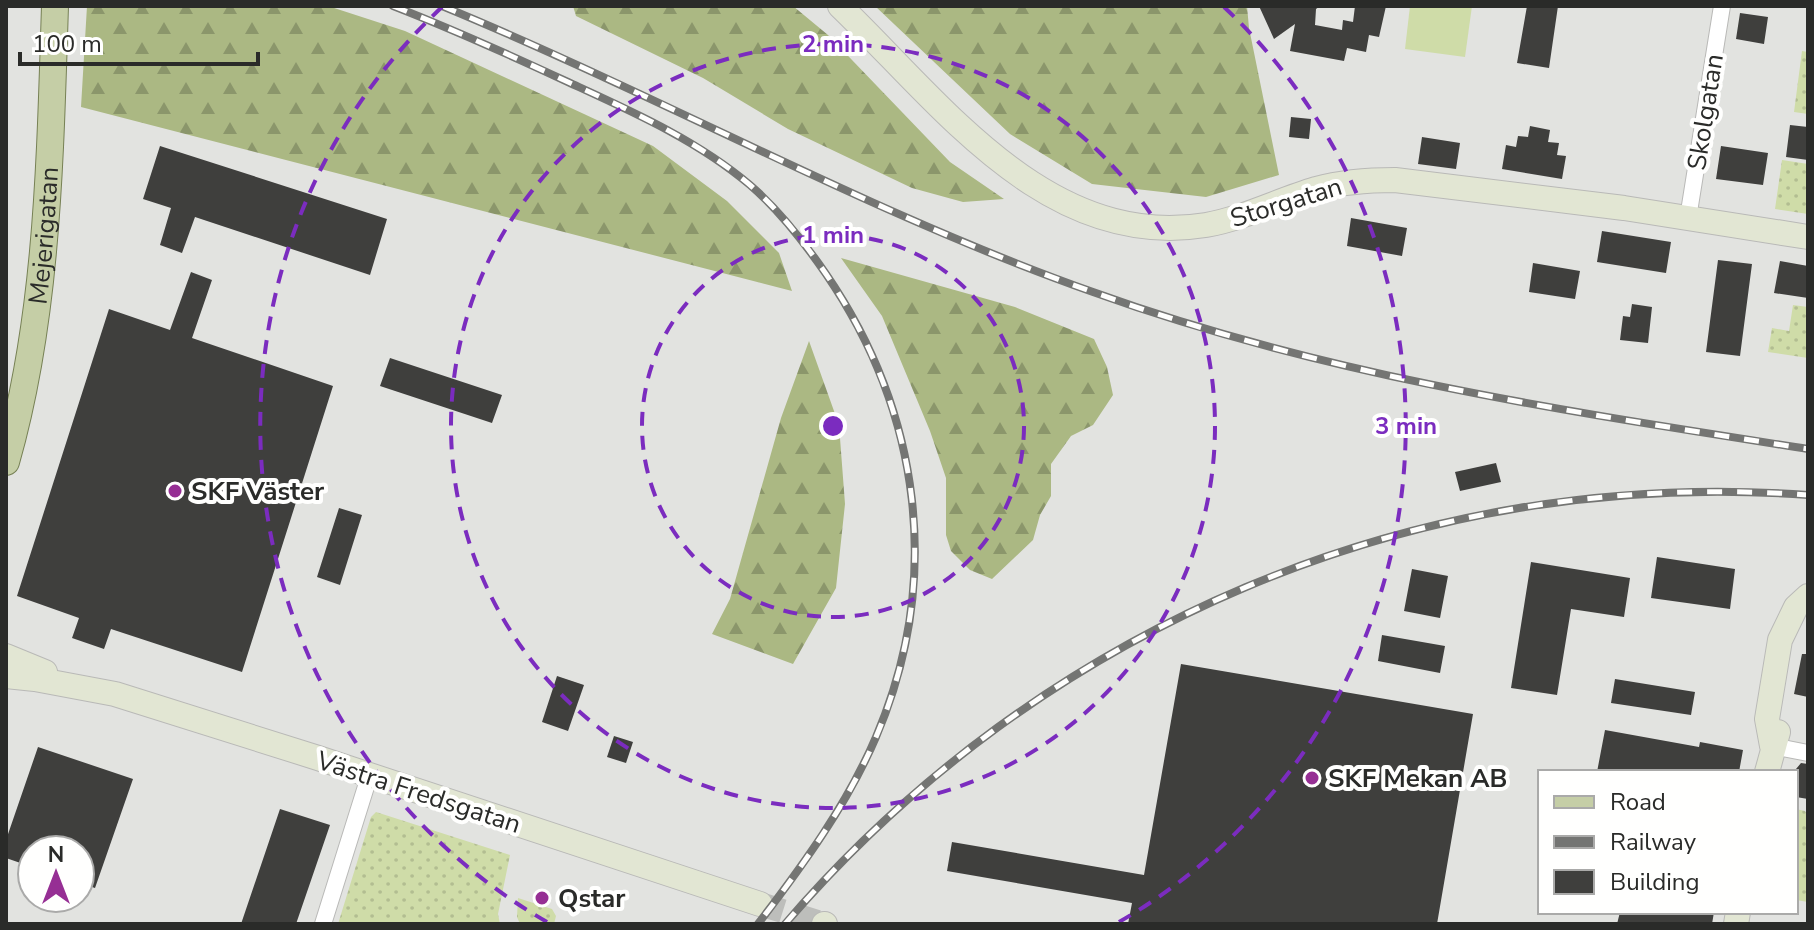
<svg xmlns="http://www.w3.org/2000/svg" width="1814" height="930" viewBox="0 0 1814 930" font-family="'Nunito Sans',sans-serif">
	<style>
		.grass { fill: url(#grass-dots) }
		.forest { fill: url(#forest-firs) }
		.pitch { fill: #cfdca8 }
		.building { fill: #3f3f3d }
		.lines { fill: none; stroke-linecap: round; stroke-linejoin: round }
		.secondary-tunnel { stroke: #bdbebb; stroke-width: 24; stroke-dasharray: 24 12; stroke-linecap: butt }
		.street-casing { stroke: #b9b9b7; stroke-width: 18 }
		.secondary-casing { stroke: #b9b9b7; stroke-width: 26 }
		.primary-casing { stroke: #768054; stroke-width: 28 }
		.street { stroke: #fff; stroke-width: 16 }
		.secondary { stroke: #e2e6d3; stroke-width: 24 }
		.primary { stroke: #c5cea6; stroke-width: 26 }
		.rail-casing { stroke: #747573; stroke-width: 8 }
		.rail { stroke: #fffffe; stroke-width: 5; stroke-dasharray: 15; stroke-linecap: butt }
		.ring { fill: none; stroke: #7b2cbf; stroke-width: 4; stroke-dasharray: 14 10 }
		.poi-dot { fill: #962f94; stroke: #fffffe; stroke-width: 3 }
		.labels { text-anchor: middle; stroke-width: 8; stroke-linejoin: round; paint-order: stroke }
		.street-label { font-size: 26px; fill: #2a2b29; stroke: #fffffe }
		.poi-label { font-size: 26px; font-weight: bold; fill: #2a2b29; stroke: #fffffe; text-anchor: start }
		.centre { fill: #7b2cbf; stroke: #fffffe; stroke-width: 4 }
		.ring-label { font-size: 24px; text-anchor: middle; font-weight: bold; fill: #7b2cbf; stroke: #fffffe; stroke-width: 8; stroke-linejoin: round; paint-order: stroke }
	</style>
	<defs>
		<pattern id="grass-dots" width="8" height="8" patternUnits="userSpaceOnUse" patternTransform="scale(2)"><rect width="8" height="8" fill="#cfdca8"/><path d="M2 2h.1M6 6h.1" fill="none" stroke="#b2bd91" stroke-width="1.8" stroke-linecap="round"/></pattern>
		<pattern id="forest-firs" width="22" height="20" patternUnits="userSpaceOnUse" patternTransform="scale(2)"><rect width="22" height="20" fill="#abb883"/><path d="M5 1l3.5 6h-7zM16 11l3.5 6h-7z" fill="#8b966b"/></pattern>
	</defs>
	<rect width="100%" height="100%" fill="#e2e3e0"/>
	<path class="grass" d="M1802 51 1808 52V114L1794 112Z
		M1782 160 1808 164V214L1775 209Z
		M1793 305 1808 307V358L1768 352 1772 328 1789 331Z
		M1796 809 1805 811 1808 816V902L1796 900Z
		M376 812 510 855 498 914 500 924H338L371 817Z
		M518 898 552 909 556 916 554 924H520L517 917Z"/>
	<path class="forest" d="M87 6H328L405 31 653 146 727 201 779 253 792 291 81 107Z
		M573 6H793L828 35 950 162 1004 199 963 202 912 188 788 129 703 78 576 16Z
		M875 6H1247L1249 28 1279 175 1206 197 1092 184 1010 134Z
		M841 258 1015 307 1094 339 1107 367 1113 395 1093 425 1071 436 1051 464V496L1040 515 1033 540 992 579 970 570 951 551 946 535V478L930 431 882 316Z
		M809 341 839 425 845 504 836 588 793 664 712 634 730 599 781 418Z"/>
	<path class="pitch" d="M1410 6H1472L1465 57 1405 49Z"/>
	<path class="building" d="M1259 6H1320L1316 9 1315 25 1342 30 1343 20 1353 22 1355 6H1386L1379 37 1369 35 1366 52 1347 48 1344 61 1290 51 1295 24 1274 39Z
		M1527 6H1558L1549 68 1517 63Z
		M1740 13 1768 17 1764 44 1736 39Z
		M1291 117 1311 119 1309 139 1289 137Z
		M1790 125 1808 127V160L1786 157Z
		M1530 126 1550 130 1548 142 1559 143 1557 155 1566 156 1562 179 1502 169 1506 145 1516 147 1518 136 1528 137Z
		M1422 137 1460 143 1456 169 1418 164Z
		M160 146 387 219 370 275 195 217 182 253 160 245 171 208 143 199Z
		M1721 146 1768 153 1763 185 1716 179Z
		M1351 218 1407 228 1402 256 1347 246Z
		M1602 231 1671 242 1666 273 1597 262Z
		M1718 260 1752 264 1740 356 1706 352Z
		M1780 261 1808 266V298L1774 293Z
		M1533 263 1580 271 1575 299 1529 292Z
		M191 272 212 280 192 338 333 386 242 672 111 629 104 649 72 638 79 618 17 596 109 309 170 330Z
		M1632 304 1652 307 1648 343 1620 340 1623 316 1630 317Z
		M390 358 502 395 492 423 380 386Z
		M1496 463 1501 482 1460 491 1455 472Z
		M339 508 362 515 340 585 317 577Z
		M1657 557 1735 569 1730 609 1651 598Z
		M1531 562 1630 578 1624 617 1571 609 1557 695 1511 688Z
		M1412 569 1448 576 1440 618 1404 611Z
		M1382 635 1445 646 1440 673 1378 661Z
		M1802 654H1808V697L1794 694Z
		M1181 664 1473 714 1437 924H1128L1132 903 947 871 952 842 1144 875Z
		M557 676 584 685 568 731 542 722Z
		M1615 679 1695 692 1691 715 1611 703Z
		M1605 730 1699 747 1700 742 1743 750 1739 772H1597Z
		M614 736 633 742 626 763 607 757Z
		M38 747 133 779 95 888 80 883V850H32V867L6 858V840Z
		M1801 763 1808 764V799L1796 797V769Z
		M280 809 330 825 296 924H241Z
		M1620 912H1714L1712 924H1617Z"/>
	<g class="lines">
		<path class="secondary-tunnel" d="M760 904 824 924"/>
		<g class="street-casing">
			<path id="street" d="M1688 218 1722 6
				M1772 746 1808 753
				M323 924 369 777"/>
		</g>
		<g class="secondary-casing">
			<path id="secondary" d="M840 6C941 103 1047 251 1206 225 1245 218 1279 200 1316 189 1342 182 1368 180 1395 180L1624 208 1808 237
				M6 656 45 672
				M6 676 35 679 115 694 318 758 760 904
				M1772 746 1767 719 1780 640 1796 607 1808 596
				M1767 772 1778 732
				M824 924H825
				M1736 924 1738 912"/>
		</g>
		<g class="primary-casing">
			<g id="primary">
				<path id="s1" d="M6 462C48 315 50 158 55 6"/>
			</g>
		</g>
		<use href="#street" class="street"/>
		<use href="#secondary" class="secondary"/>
		<use href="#primary" class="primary"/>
		<g class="rail-casing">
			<path id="rail" d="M393 6C452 29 510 55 568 82 631 111 697 140 750 185 779 210 804 242 826 274 921 413 943 580 876 737 847 805 803 865 758 924
				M442 6C661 96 869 213 1093 292 1326 376 1565 411 1808 449
				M785 924C1040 627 1417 466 1808 495"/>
		</g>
		<use href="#rail" class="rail"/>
	</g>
	<g class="ring">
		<circle cx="833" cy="426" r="191"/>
		<circle cx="833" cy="426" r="382"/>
		<path d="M547 922A573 573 0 0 1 442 7M1224 7A573 573 0 0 1 1119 922"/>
	</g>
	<g class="poi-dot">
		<circle cx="175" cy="491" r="8"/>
		<circle cx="1312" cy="778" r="8"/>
		<circle cx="542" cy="898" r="8"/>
	</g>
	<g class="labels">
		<g class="street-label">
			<text transform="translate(1705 112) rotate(-81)" y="9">Skolgatan</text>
			<text transform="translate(1286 202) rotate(-17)" y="9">Storgatan</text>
			<text dy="9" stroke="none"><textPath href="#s1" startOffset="230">Mejerigatan</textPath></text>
			<text transform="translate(419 792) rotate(18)" y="9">Västra Fredsgatan</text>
		</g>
		<g class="poi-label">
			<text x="191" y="500">SKF Väster</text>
			<text x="1328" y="787">SKF Mekan AB</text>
			<text x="558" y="907">Qstar</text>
		</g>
	</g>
	<circle cx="833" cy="426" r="12" class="centre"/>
	<g class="ring-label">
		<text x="833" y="52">2 min</text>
		<text x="833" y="243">1 min</text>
		<text x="1406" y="434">3 min</text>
	</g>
	<rect width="1814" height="930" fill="none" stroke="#2a2b29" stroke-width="16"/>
	<rect x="1538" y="770" width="260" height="144" fill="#fffffe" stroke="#aaaaa9" stroke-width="2"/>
	<rect x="1554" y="796" width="40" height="12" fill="#c5cea6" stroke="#aaaaa9" stroke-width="2"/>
	<text x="1610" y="810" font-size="24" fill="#2a2b29">Road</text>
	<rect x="1554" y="836" width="40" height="12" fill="#747573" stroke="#aaaaa9" stroke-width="2"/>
	<text x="1610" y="850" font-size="24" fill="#2a2b29">Railway</text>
	<rect x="1554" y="870" width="40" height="24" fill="#3f3f3d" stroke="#aaaaa9" stroke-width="2"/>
	<text x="1610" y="890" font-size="24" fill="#2a2b29">Building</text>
	<g transform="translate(56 874)"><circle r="38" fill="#fffffe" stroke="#aaaaa9" stroke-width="2"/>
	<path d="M0-6L14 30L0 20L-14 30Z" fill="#962f94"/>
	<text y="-12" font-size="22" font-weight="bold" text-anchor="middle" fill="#2a2b29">N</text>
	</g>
	<path d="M20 52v12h238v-12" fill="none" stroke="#2a2b29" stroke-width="4"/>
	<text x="32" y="52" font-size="24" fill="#2a2b29" stroke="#fffffe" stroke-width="6" paint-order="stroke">100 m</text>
</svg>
